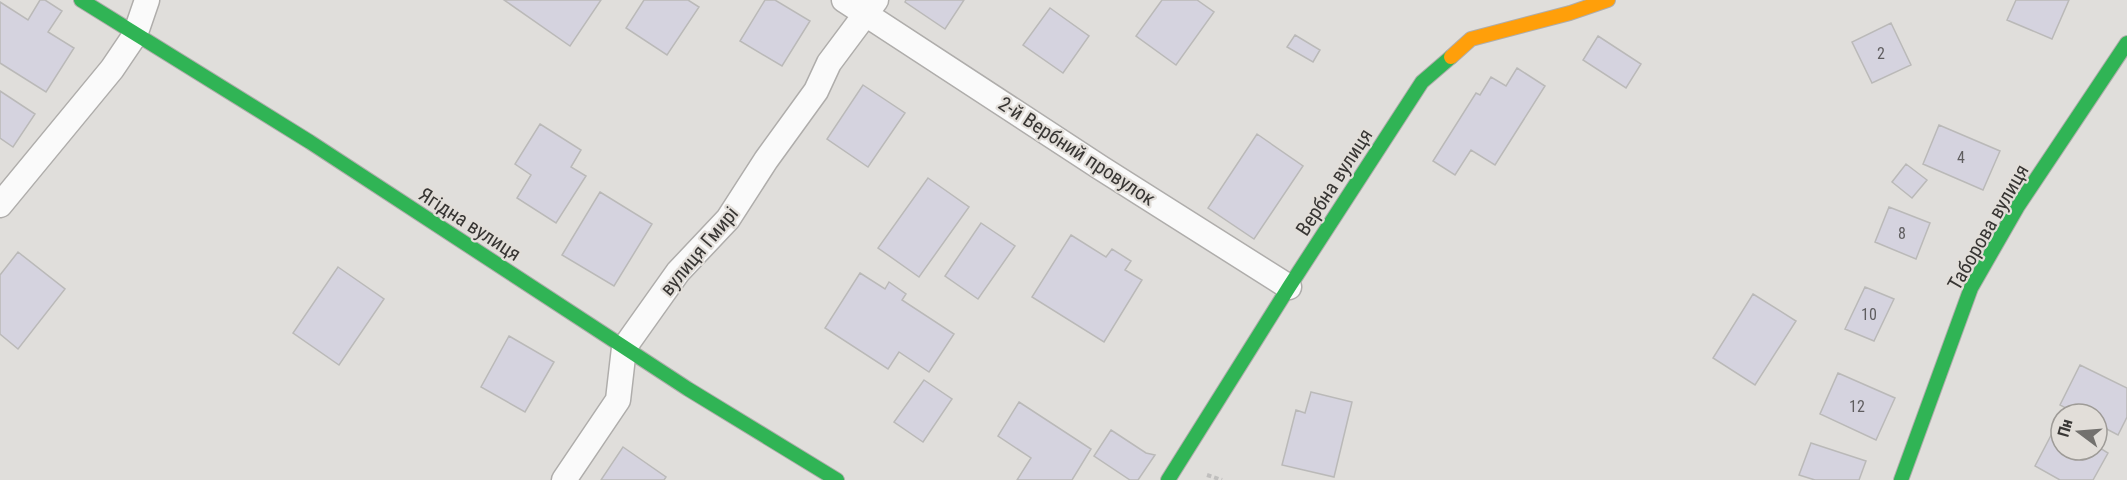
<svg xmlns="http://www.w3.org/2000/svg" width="2127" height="480" viewBox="0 0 2127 480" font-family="'Roboto Condensed',sans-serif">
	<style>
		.building { fill: #d5d3df; stroke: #bab9b8; stroke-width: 1.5 }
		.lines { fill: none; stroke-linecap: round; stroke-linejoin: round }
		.street-casing { stroke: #afadab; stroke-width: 27 }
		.fast-casing { stroke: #afadab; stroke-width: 16 }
		.slow-casing { stroke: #afadab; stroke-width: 16 }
		.path { stroke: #c0bfbe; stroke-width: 4; stroke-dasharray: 4.5 3; stroke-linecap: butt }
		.street { stroke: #fafafa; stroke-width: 24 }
		.fast { stroke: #30b455; stroke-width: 14 }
		.slow { stroke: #ff9f0a; stroke-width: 14 }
		.labels { text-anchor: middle; stroke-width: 4.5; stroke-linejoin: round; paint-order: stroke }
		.number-label { font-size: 16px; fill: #5f5d5f }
		.street-label { font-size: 20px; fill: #383634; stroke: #e2ded9 }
	</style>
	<rect width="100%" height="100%" fill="#e0dedb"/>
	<path class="building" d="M40 0H45L62 11 48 32 74 48 46 92 0 63V2L28 20Z
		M504 0H601L570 46Z
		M644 0H688L699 7 667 55 626 28Z
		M765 0H775L810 21 782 66 740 41Z
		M906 0H964L945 29 905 2Z
		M1162 0H1197L1214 12 1176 65 1136 36Z
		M2016 0H2069L2052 39 2007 20Z
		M1050 8 1089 36 1063 73 1023 45Z
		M1891 23 1911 65 1872 83 1852 42Z
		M1295 35 1320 50 1313 62 1287 47Z
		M1598 36 1641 64 1626 88 1583 60Z
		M1517 68 1545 86 1495 165 1471 150 1455 175 1433 161 1476 93 1480 95 1491 77 1506 86Z
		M863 85 905 113 868 167 827 139Z
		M0 91 35 114 13 147 0 138Z
		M540 124 581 150 571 167 586 176 556 223 517 198 531 175 515 164Z
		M1939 125 2000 151 1983 190 1923 164Z
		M1257 134 1303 166 1254 239 1208 208Z
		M1906 164 1927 180 1912 198 1892 182Z
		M928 178 969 207 919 277 878 248Z
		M600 192 652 224 614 286 562 255Z
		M1889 207 1930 223 1916 259 1875 242Z
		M981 223 1015 246 978 299 945 276Z
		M1071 235 1106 257 1112 249 1131 261 1125 270 1142 280 1104 342 1032 297Z
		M18 252 65 289 18 349 0 334V275Z
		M338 267 384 299 339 365 293 333Z
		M860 273 885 289 889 282 906 294 902 300 954 334 929 372 899 352 888 369 825 328Z
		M1865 287 1894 299 1874 341 1845 329Z
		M1753 294 1796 321 1755 385 1713 358Z
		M509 336 554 362 525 412 481 387Z
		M2080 365 2127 388V417L2118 435 2097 424V414H2077L2060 405Z
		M1838 373 1895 398 1876 440 1820 414Z
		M924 380 952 399 923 442 894 422Z
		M1311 392 1352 402 1334 477 1282 465 1296 410 1305 413Z
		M1019 402 1091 449 1072 480H1017L1031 458 998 436Z
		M2057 424 2061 426V450H2097V446L2108 453 2093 480H2060L2035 466Z
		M1111 430 1146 453 1155 455 1138 480H1130L1094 456Z
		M1811 443 1866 461 1859 480H1815L1799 475Z
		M623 447 666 477 664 480H601Z"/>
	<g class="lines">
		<g class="street-casing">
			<path id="street" d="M844 0 1101 168 1289 287
				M0 205 112 69 135 35 147 0
				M564 480 618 400 624 348 678 272 728 219 766 160 816 91 829 63 876 0"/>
		</g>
		<g class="fast-casing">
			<path id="fast" d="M81 0 310 142 688 389 837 480
				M1168 480 1289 287 1422 82 1451 57
				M1901 480 1971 288 2018 206 2127 43"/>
		</g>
		<g class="slow-casing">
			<path id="slow" d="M1451 57 1471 39 1570 13 1608 0"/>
		</g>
		<path class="path" d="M1207 475 1222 480"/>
		<use href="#street" class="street"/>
		<use href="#fast" class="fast"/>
		<use href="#slow" class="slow"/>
	</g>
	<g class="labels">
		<g class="number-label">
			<text x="1881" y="59">2</text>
			<text x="1961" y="163">4</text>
			<text x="1902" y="239">8</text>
			<text x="1869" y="320">10</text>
			<text x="1857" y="412">12</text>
		</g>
		<g class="street-label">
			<text transform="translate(1077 151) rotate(33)" y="7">2-й Вербний провулок</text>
			<text transform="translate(1334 182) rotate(-57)" y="7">Вербна вулиця</text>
			<text transform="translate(470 224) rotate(33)" y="7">Ягідна вулиця</text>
			<text transform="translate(1988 227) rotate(-60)" y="7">Таборова вулиця</text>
			<text transform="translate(699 251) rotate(-50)" y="7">вулиця Гмирі</text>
		</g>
	</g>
	<g transform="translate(2079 432) rotate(286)"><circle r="28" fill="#e2ded9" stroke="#9e9b97" stroke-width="1.5"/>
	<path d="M0-4.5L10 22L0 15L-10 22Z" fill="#73716e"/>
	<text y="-9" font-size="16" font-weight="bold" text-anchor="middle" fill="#383634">Пн</text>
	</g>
</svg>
